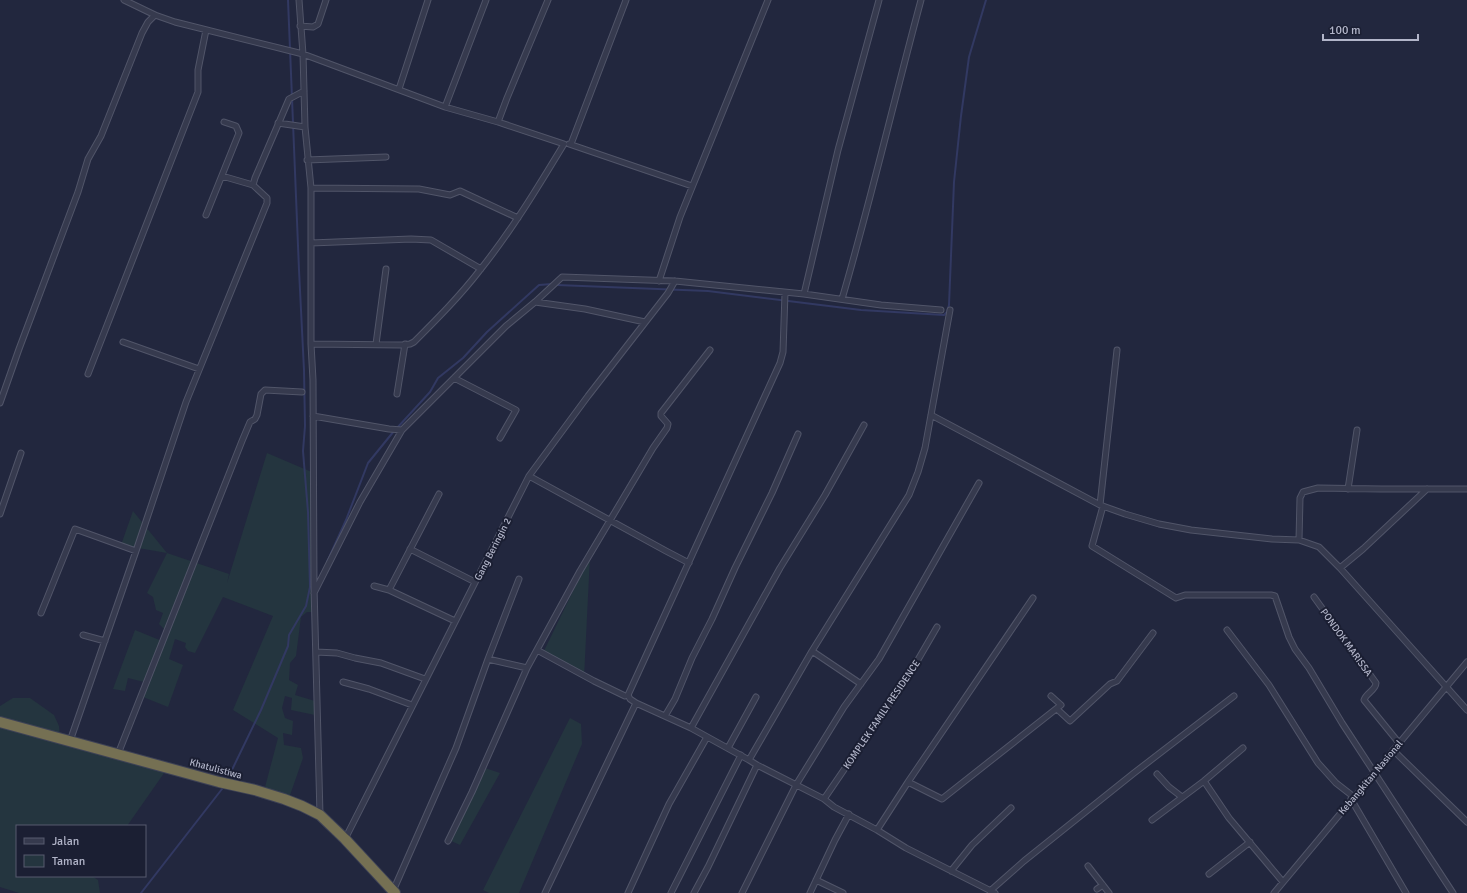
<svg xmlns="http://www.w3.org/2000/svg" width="1467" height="893" viewBox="0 0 1467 893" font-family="Signika,sans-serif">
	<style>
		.green { fill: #24353f }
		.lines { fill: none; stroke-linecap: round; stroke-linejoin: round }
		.stream { stroke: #323962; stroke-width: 2 }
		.street-casing { stroke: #515569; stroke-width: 7 }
		.highway-casing { stroke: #3e4256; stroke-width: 12 }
		.street { stroke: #363a4e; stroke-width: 5 }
		.highway { stroke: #757053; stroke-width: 10 }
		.labels { text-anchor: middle; stroke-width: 4; stroke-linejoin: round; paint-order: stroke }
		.street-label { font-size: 10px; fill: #b2b5c9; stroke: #1b1f33 }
	</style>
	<rect width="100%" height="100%" fill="#22273e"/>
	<path class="green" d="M267 453 314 473V612H307L301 617 296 656 290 663 289 680 298 685 295 695 315 701V715L291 710 292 698 285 696 282 708 285 718 293 721 292 735 283 733 284 745 301 748 303 758 289 798 264 791 278 738 233 710 273 616 223 597 195 653 188 651 185 647 186 643 175 639 169 659 183 665 168 707 143 697 148 683 128 678 125 691 113 689 135 630 162 641 168 633 159 624 163 613 156 610 153 597 147 593 167 553 121 545 133 511 167 553 229 574 227 583Z
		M590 556 584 678 542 655Z
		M13 698H30L54 715 59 726 60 738 169 766 127 826H17V876H92L98 880 100 893H19L0 887V706Z
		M570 718 581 724 582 744 519 893H489L483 890Z
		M485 768 500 773 460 845 449 840Z"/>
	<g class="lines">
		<path class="stream" d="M557 285 708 291 861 310 944 315 947 312 949 305 954 182 961 116 969 57 986 0
			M397 428 430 392 438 378 463 358 487 332 539 285 552 284
			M327 562 346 520 368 463 394 431
			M229 776 261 710 288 646 289 635 306 606 310 587 308 512 303 451 305 426 304 370 299 270 288 0
			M141 893 222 789"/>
		<g class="street-casing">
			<path id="street" d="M124 0 155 15 175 22 303 54 445 107 498 122 564 144C538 187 512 230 480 270 460 296 437 319 414 342L410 344 402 345 311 344
				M299 0 303 54 305 127 311 188V344L313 380 314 587 320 815
				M300 26 313 27 318 24 326 0
				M399 89 428 0
				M445 107 486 0
				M498 122 507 98 548 0
				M278 123 305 127
				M569 144 692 186
				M571 144 626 0
				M307 160 386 157
				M222 176 253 185
				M311 188 419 189 450 195 460 191 518 218
				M206 215 239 133 236 126 224 122
				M311 243 411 239 431 240 481 269
				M659 281 680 217 768 0
				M804 294 838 150 879 0
				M842 299C871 200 894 100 921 0
				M535 302 585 309 645 322
				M123 342 199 369
				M376 344 386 269
				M88 374 198 92V70L206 30
				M454 378 516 410 500 438
				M397 394 405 344
				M0 403 19 349 78 192 88 159 101 136 142 33 148 22 155 15
				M931 415 1100 505 1125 514 1159 524 1191 530 1272 539 1299 540 1319 547 1340 568 1467 710
				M313 416 389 429 402 430 360 502 314 593
				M402 430 506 326 535 302 562 277 675 281 804 294 881 305 941 310
				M529 476 666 551 689 563
				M1348 489 1357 430
				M1100 505 1117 350
				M1103 506 1092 546 1176 598 1185 595H1271L1275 596 1289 637 1295 649 1309 668 1342 723 1453 893
				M0 514 21 453
				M1299 540 1300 498 1303 492 1318 488 1381 489H1467
				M410 549 475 582
				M1340 568 1363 549 1427 489
				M374 586 389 590 455 621
				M389 590 439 494
				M1314 597 1376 683C1376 690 1366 693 1364 700L1399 743
				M41 613 75 529 136 551
				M1227 630 1269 685 1318 763 1336 783 1354 797
				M83 635 105 641
				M537 650 594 681 625 696 628 695
				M812 651 861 684
				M316 652 337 653 355 658 381 663 425 679
				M488 659 527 668
				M343 682 369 689 412 705
				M628 695 780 363 783 352 785 293
				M628 695 630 699 636 703 691 728 749 760 757 765 824 799 834 807 877 830 906 848 995 893
				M1057 709 1070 721 1110 684 1117 681 1153 633
				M665 716 675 699 692 658 712 619 735 568 772 493 798 434
				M691 728 780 568 825 495 864 425
				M70 741 136 551 186 402 267 203V198L253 185 255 178 289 99 304 91
				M728 748 756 697
				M1393 750 1467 822
				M118 754 242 441 250 422 255 419 257 415 261 394 265 390 302 392
				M749 760 812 651 909 495 918 472 925 448 950 310
				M1157 774 1169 787 1182 797
				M1204 781 1229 818 1283 882
				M908 782 1033 598
				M824 799 912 670 937 627
				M1351 799 1406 893
				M1152 820 1204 781 1243 748
				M877 830 908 782 942 799 1061 705 1051 696
				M345 839 529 476 588 396 668 293 675 281
				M448 841 472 792 527 668 580 571 653 448 667 428 668 424 661 416V413L710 350
				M1088 866 1109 893
				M951 871 972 845 1011 808
				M1209 874 1250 842
				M816 880 843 893
				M1097 889 1103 885
				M393 891 456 748 488 659 519 579
				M990 891 1024 861 1134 773 1234 696
				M545 893 636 703
				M628 893 669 804 707 737
				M671 893 741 755
				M694 893 708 867 757 765
				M742 893 796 785 844 707 879 659 979 483
				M810 893 835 840 849 814
				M1274 893 1467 662"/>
		</g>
		<g class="highway-casing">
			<path id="highway" d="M0 722 219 782 255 790 284 799 302 806 320 815 345 839 395 893"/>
		</g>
		<use href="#street" class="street"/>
		<use href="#highway" class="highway"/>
	</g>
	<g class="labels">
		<g class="street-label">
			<text transform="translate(492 549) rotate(-63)" y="4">Gang Beringin 2</text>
			<text transform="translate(1347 642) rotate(54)" y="4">PONDOK MARISSA</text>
			<text transform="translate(881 714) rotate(-56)" y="4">KOMPLEK FAMILY RESIDENCE</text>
			<text transform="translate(216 768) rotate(15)" y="4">Khatulistiwa</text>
			<text transform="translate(1370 777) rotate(-50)" y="4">Kebangkitan Nasional</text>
		</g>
	</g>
	<rect x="16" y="825" width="130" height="52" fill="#1b1f33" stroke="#575b6f"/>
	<rect x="24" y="838" width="20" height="6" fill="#363a4e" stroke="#575b6f"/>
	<text x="52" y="845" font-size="12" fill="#b2b5c9">Jalan</text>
	<rect x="24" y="855" width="20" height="12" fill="#24353f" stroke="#575b6f"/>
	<text x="52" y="865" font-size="12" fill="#b2b5c9">Taman</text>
	<path d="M1323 34v6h95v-6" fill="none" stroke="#b2b5c9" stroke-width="2"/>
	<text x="1329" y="34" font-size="12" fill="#b2b5c9" stroke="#1b1f33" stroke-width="3" paint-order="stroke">100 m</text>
</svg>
